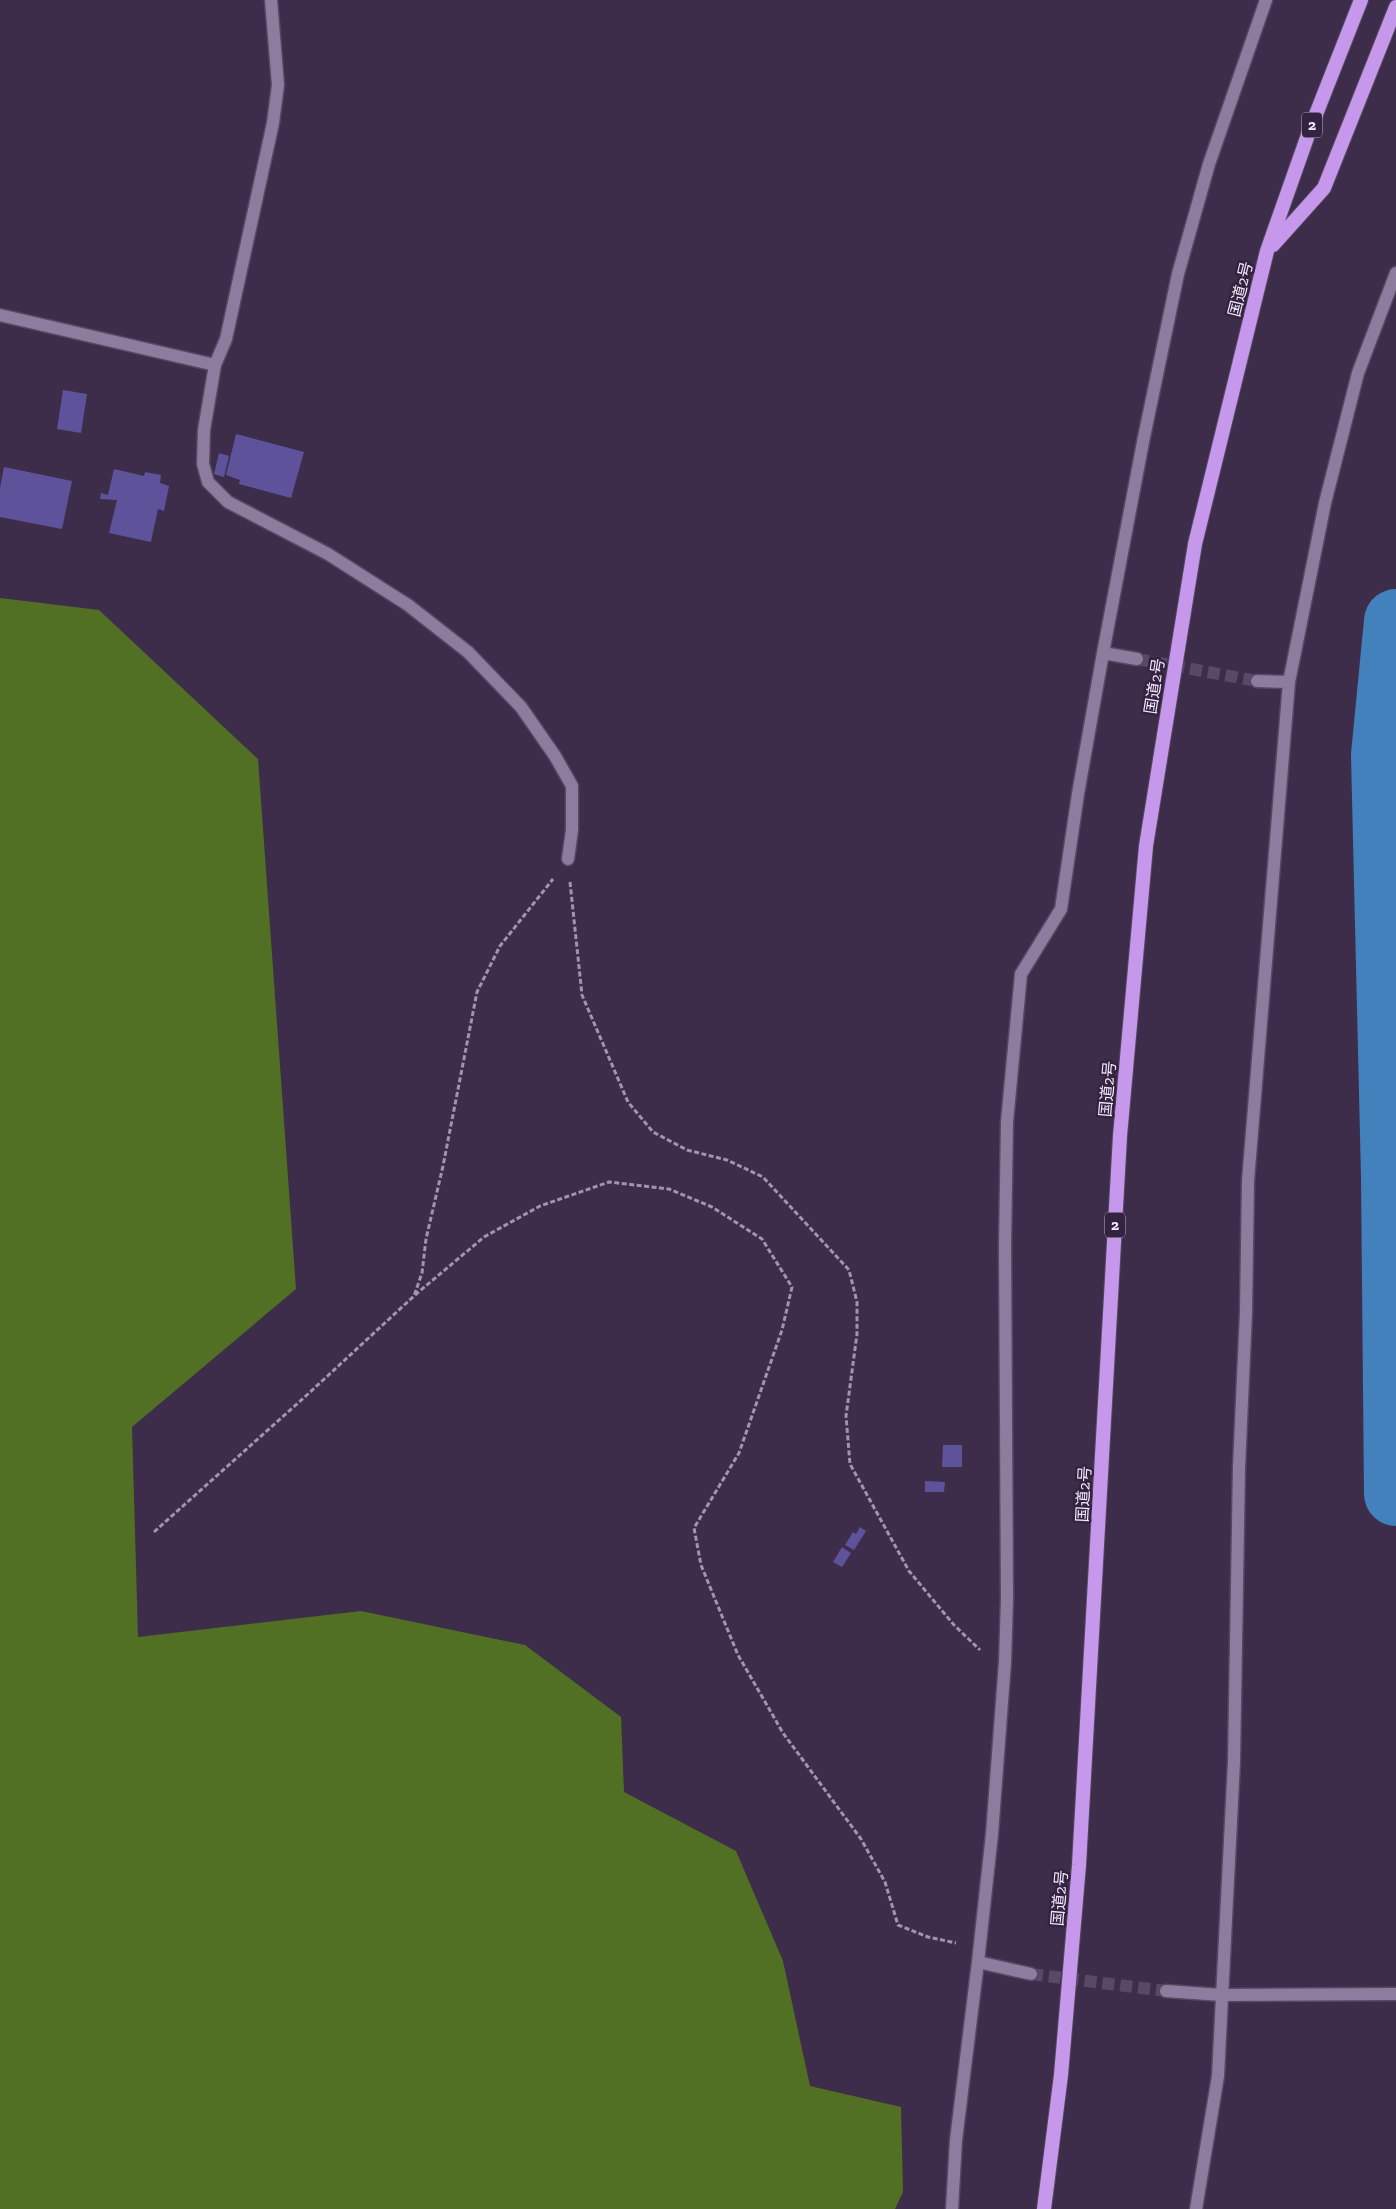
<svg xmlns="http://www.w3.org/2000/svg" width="1396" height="2209" viewBox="0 0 1396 2209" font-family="'Zilla Slab','Noto Sans JP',serif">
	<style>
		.forest { fill: #517023 }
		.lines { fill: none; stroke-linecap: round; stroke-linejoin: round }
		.river { stroke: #4281bc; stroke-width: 64 }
		.building { fill: #5e539a }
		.minor-tunnel { stroke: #584966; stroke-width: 12; stroke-dasharray: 12 6; stroke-linecap: butt }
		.minor-casing { stroke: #564861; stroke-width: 15 }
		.trunk-casing { stroke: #564861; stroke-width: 16 }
		.path { stroke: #a194ac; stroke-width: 3; stroke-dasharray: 5 2.5; stroke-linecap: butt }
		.minor { stroke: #8e7c9e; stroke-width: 12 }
		.trunk { stroke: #c698ec; stroke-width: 14 }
		.labels { text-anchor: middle; stroke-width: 5; stroke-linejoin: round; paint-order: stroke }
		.shield { fill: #332340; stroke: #b9aec4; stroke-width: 1 }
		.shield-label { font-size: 15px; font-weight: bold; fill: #f3e9fd }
		.street-label { font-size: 16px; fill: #f3e9fd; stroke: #332340 }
	</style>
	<rect width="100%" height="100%" fill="#3d2d4b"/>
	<path class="forest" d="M0 598 99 610 258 759 296 1289 132 1427 138 1637 361 1611 525 1645 621 1717 624 1792 736 1851 783 1961 810 2086 901 2107 903 2192 895 2209H0Z"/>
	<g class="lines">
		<path class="river" d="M1396 621 1383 755 1393 1177 1396 1494"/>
	</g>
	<path class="building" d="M63 390 87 394 81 433 57 429Z
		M236 434 304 452 291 498 239 484 240 480 226 475Z
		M219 453 229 456 224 477 214 474Z
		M4 467 72 481 62 529 0 517V488Z
		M114 469 144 476 145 472 161 475 160 483 169 486 164 511 158 509 151 542 109 533 117 500 100 499 101 493 108 495Z
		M943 1445H962V1467H942Z
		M925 1481 945 1482 944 1492H925Z
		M860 1527 866 1531 854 1550 845 1545 853 1532 856 1534Z
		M842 1547 851 1553 842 1567 833 1562Z"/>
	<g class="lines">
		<path class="minor-tunnel" d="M1137 659 1257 681
			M1031 1974 1166 1991"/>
		<g class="minor-casing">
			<path id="minor" d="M271 0 278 85 273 123 226 339 215 365 204 430 203 464 208 482 228 502 328 554 408 605 468 652 521 707 555 756 572 786V830L568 859
				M0 315 215 365
				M1103 653 1137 659
				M1257 681 1289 682
				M978 1962 1031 1974
				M1166 1991 1221 1995 1396 1994
				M952 2209 956 2140 978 1962 992 1834 1005 1662 1007 1599 1005 1245 1007 1122 1021 974 1061 909 1078 794 1103 653 1143 442 1178 274 1209 164 1266 0
				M1196 2209 1218 2076 1234 1762 1239 1467 1246 1312 1248 1181 1289 682 1325 503 1358 373 1396 273"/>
		</g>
		<g class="trunk-casing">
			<path id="trunk" d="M1273 245 1324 188 1396 7
				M1044 2209 1061 2075 1079 1865 1120 1136 1146 846 1195 544 1267 251 1309 132 1361 0"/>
		</g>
		<path class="path" d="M570 882 582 995 628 1102 653 1132 687 1150 727 1160 763 1177 849 1270 857 1302V1334L846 1416 850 1464 909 1571 954 1625 980 1650
			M415 1295 484 1237 540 1206 609 1182 669 1189 712 1207 762 1239 792 1287 782 1330 739 1453 694 1528 701 1565 738 1655 783 1733 861 1839 885 1882 898 1925 928 1937 956 1943
			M154 1532 308 1394 414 1296 422 1273 426 1239 443 1166 477 992 500 946 553 879"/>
		<use href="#minor" class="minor"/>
		<use href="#trunk" class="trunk"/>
	</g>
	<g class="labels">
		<g class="shield">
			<rect x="1302" y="112.5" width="20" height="25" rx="4"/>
			<rect x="1105" y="1212.5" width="20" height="25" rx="4"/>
		</g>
		<g class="shield-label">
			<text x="1312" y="130">2</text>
			<text x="1115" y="1230">2</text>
		</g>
		<g class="street-label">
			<text transform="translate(1240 289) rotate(-76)" y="6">国道2号</text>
			<text transform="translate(1154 686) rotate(-81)" y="6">国道2号</text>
			<text transform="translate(1107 1089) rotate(-85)" y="6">国道2号</text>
			<text transform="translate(1083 1494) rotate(-87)" y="6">国道2号</text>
			<text transform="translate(1059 1898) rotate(-85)" y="6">国道2号</text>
		</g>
	</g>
</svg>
